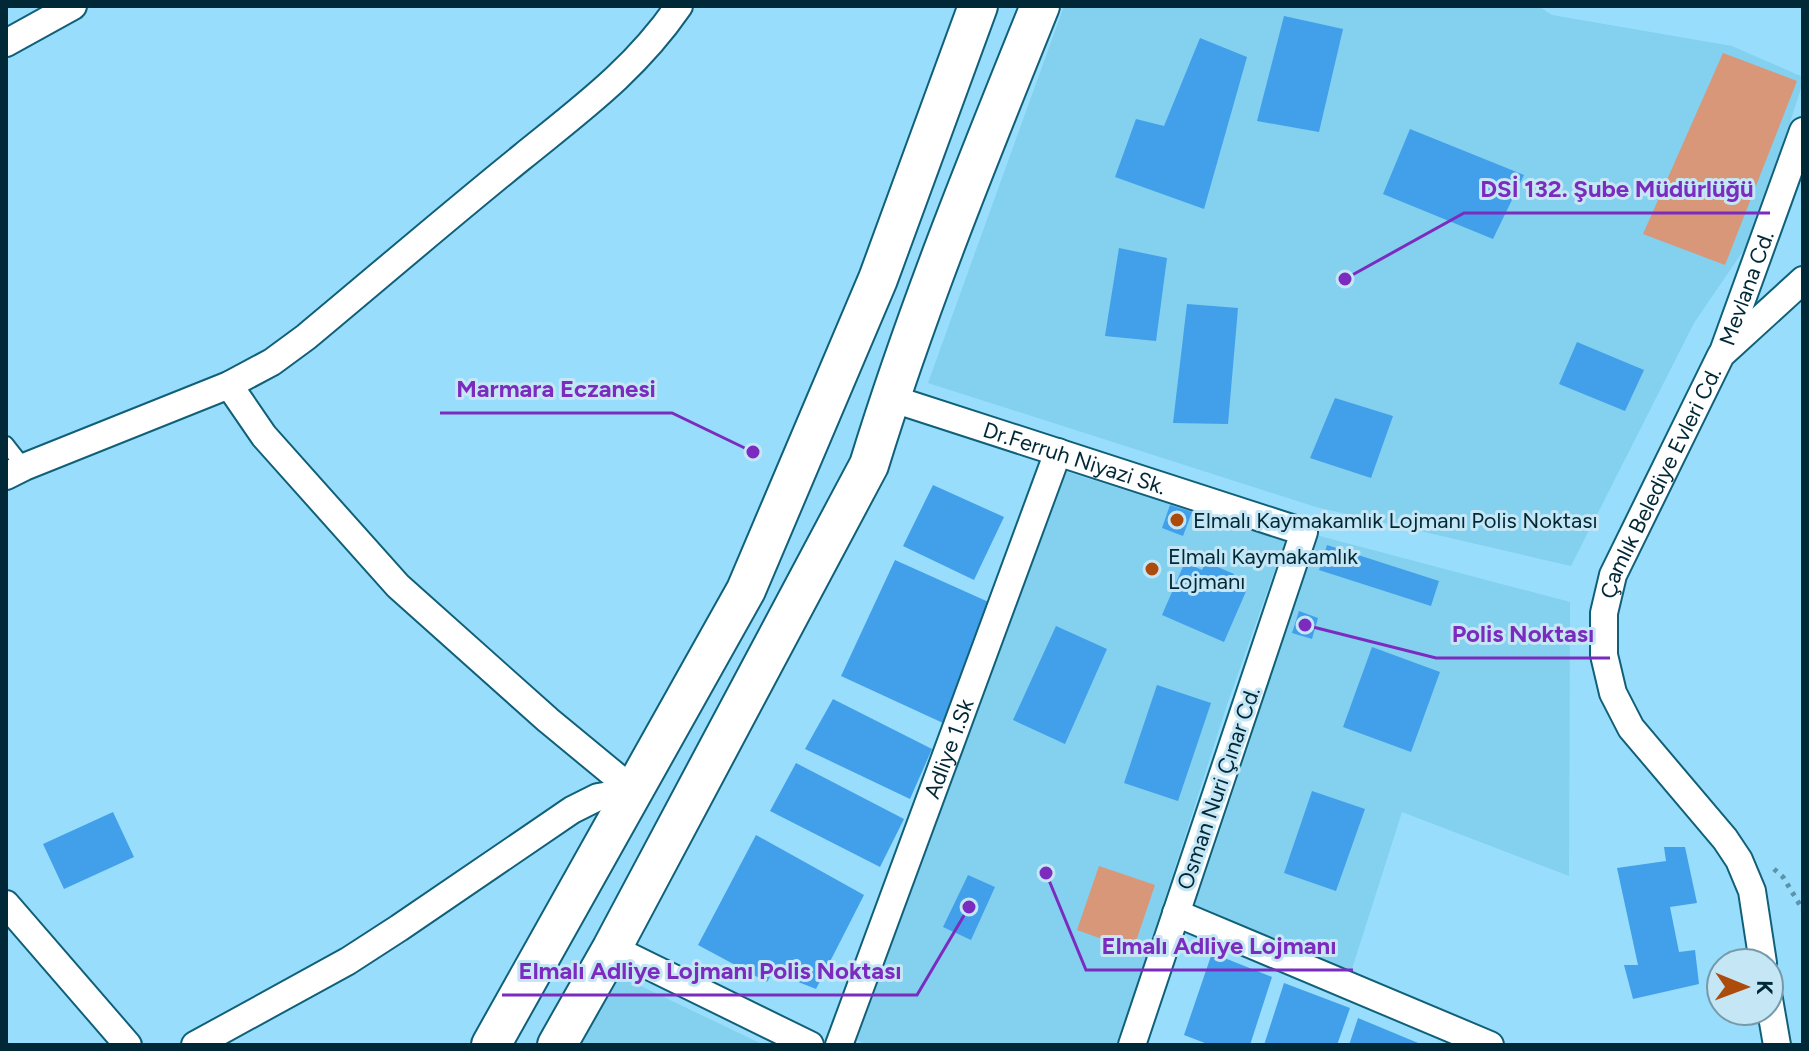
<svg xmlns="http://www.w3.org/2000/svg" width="1809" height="1051" viewBox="0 0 1809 1051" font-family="Figtree,sans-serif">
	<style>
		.built { fill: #83d0ef }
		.green { fill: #d79778 }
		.building { fill: #429fe9 }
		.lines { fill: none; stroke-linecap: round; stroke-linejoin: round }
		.service-casing { stroke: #116079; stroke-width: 18 }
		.minor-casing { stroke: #116079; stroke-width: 30 }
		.secondary-casing { stroke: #116079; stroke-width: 42 }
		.path { stroke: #5a93ab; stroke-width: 5; stroke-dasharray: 4 6; stroke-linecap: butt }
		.service { stroke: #fff; stroke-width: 14 }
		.minor { stroke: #fff; stroke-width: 26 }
		.secondary { stroke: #fff; stroke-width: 38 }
		.poi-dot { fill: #ad4b0c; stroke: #c4e6f5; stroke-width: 3 }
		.labels { text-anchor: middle; stroke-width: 6; stroke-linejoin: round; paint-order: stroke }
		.street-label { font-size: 22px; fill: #002836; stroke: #c4e6f5 }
		.poi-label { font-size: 22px; fill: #002836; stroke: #c4e6f5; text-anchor: start }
		.leader { fill: none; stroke: #7b2cbf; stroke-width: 3 }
		.callout-dot { fill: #7b2cbf; stroke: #c4e6f5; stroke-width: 3 }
		.callout-label { font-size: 24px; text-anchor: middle; font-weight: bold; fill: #7b2cbf; stroke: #c4e6f5; stroke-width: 6; stroke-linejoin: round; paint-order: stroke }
	</style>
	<rect width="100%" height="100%" fill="#98defc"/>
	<path class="built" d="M1064 6H1538L1552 15 1732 46 1803 77V82L1754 235 1694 323 1571 566 1316 507 928 383Z
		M1067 472 1285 541 1227 705 1118 1045H867L857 1040 1020 596Z
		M1316 535 1570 602 1569 876 1402 812 1351 972 1195 905 1247 751Z
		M620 976 764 1045H581Z"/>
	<path class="green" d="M1723 53 1797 81 1725 265 1643 234Z
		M1099 866 1155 885 1133 950 1077 930Z"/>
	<path class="building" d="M1284 16 1343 29 1319 132 1257 121Z
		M1200 38 1247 57 1204 209 1115 177 1136 119 1164 126Z
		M1410 129 1524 175 1493 239 1383 194Z
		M1119 248 1167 258 1156 341 1105 336Z
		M1187 304 1238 308 1228 424 1173 423Z
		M1577 342 1644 370 1625 411 1559 384Z
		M1335 398 1393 416 1371 478 1310 458Z
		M933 485 1004 517 974 580 903 546Z
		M1170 505 1192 512 1183 536 1162 528Z
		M1327 545 1439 581 1431 606 1319 570Z
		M895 560 993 604 943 723 841 676Z
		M1185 562 1202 570 1206 562 1234 574 1231 582 1247 589 1224 642 1162 615Z
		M1299 611 1318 618 1312 639 1292 633Z
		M1056 626 1107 649 1065 744 1013 720Z
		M1372 647 1440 672 1411 752 1343 727Z
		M1157 685 1211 703 1178 801 1124 783Z
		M833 699 932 749 910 799 805 749Z
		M796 763 904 819 880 867 770 811Z
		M1312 791 1365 809 1336 891 1284 873Z
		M113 812 134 857 64 889 43 844Z
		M756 835 864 895 816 989 773 972 767 982 698 945Z
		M1664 847H1685L1697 903 1670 907 1679 952 1695 950 1699 984 1633 999 1624 965H1638L1617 868 1666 861Z
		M968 875 995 887 971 940 943 927Z
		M1212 953 1272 977 1250 1045H1210L1184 1035Z
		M1284 983 1350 1008 1337 1045H1264Z
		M1358 1018 1423 1045H1349Z"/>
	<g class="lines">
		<g class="service-casing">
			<path id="service" d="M6 444 24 467"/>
		</g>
		<g class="minor-casing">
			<g id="minor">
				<path d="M6 43 73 6"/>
				<path id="s1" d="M1723 352 1803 131"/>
				<path d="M229 385 264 436 398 586 548 720 634 791"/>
				<path id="s2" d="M890 398 1304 532 1132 1045"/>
				<path d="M6 476 24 467 229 385 272 362 306 337C378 277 449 216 522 157 581 109 635 70 679 6"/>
				<path d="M6 904 128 1045"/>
				<path d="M1176 913 1490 1045"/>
				<path d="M612 948 810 1045"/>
				<path id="s3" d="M1763 963 1752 891 1739 860 1725 839 1631 728 1613 693 1604 655V613L1613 575 1721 355 1803 280"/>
				<path d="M1769 999 1777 1045"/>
				<path d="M195 1045 348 961 399 928 572 810 598 797 634 791"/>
				<path id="s4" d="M839 1045 1058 452"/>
			</g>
		</g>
		<g class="secondary-casing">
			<path id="secondary" d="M491 1045 746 590 878 279 978 6
				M557 1045 612 948 869 465C917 309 979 157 1040 6"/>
		</g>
		<path class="path" d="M1774 869 1783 877 1803 910"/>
		<use href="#service" class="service"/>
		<use href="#minor" class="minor"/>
		<use href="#secondary" class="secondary"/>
	</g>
	<g class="poi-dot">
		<circle cx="1177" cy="520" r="8"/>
		<circle cx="1152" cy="569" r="8"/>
	</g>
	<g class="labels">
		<g class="street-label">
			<text dy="8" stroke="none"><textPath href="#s1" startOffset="68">Mevlana Cd.</textPath></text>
			<text dy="8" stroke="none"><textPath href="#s2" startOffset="194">Dr.Ferruh Niyazi Sk.</textPath></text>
			<text dy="8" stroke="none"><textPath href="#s3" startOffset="540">Çamlık Belediye Evleri Cd.</textPath></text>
			<text dy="8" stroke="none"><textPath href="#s4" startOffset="316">Adliye 1.Sk</textPath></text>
			<text transform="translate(1218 788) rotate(-71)" y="8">Osman Nuri Çınar Cd.</text>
		</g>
		<g class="poi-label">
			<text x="1193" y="528">Elmalı Kaymakamlık Lojmanı Polis Noktası</text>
			<text x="1168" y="564">Elmalı Kaymakamlık<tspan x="1168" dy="25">Lojmanı</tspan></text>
		</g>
	</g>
	<path class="leader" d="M1345 279L1464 213H1770M753 452L672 413H440M1305 625L1436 658H1610M1046 873L1086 970H1353M969 907L917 995H502"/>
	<g class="callout-dot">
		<circle cx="1345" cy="279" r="8"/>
		<circle cx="753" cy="452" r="8"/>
		<circle cx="1305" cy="625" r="8"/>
		<circle cx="1046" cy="873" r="8"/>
		<circle cx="969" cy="907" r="8"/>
	</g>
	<g class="callout-label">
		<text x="1617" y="197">DSİ 132. Şube Müdürlüğü</text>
		<text x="556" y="397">Marmara Eczanesi</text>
		<text x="1523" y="642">Polis Noktası</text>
		<text x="1219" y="954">Elmalı Adliye Lojmanı</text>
		<text x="710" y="979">Elmalı Adliye Lojmanı Polis Noktası</text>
	</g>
	<rect width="1809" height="1051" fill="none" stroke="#002836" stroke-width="16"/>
	<g transform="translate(1745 987) rotate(91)"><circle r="38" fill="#c4e6f5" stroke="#769aa9" stroke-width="2"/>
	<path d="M0-6L14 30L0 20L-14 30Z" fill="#ad4b0c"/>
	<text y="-12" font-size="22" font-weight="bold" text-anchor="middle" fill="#002836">K</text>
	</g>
</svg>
